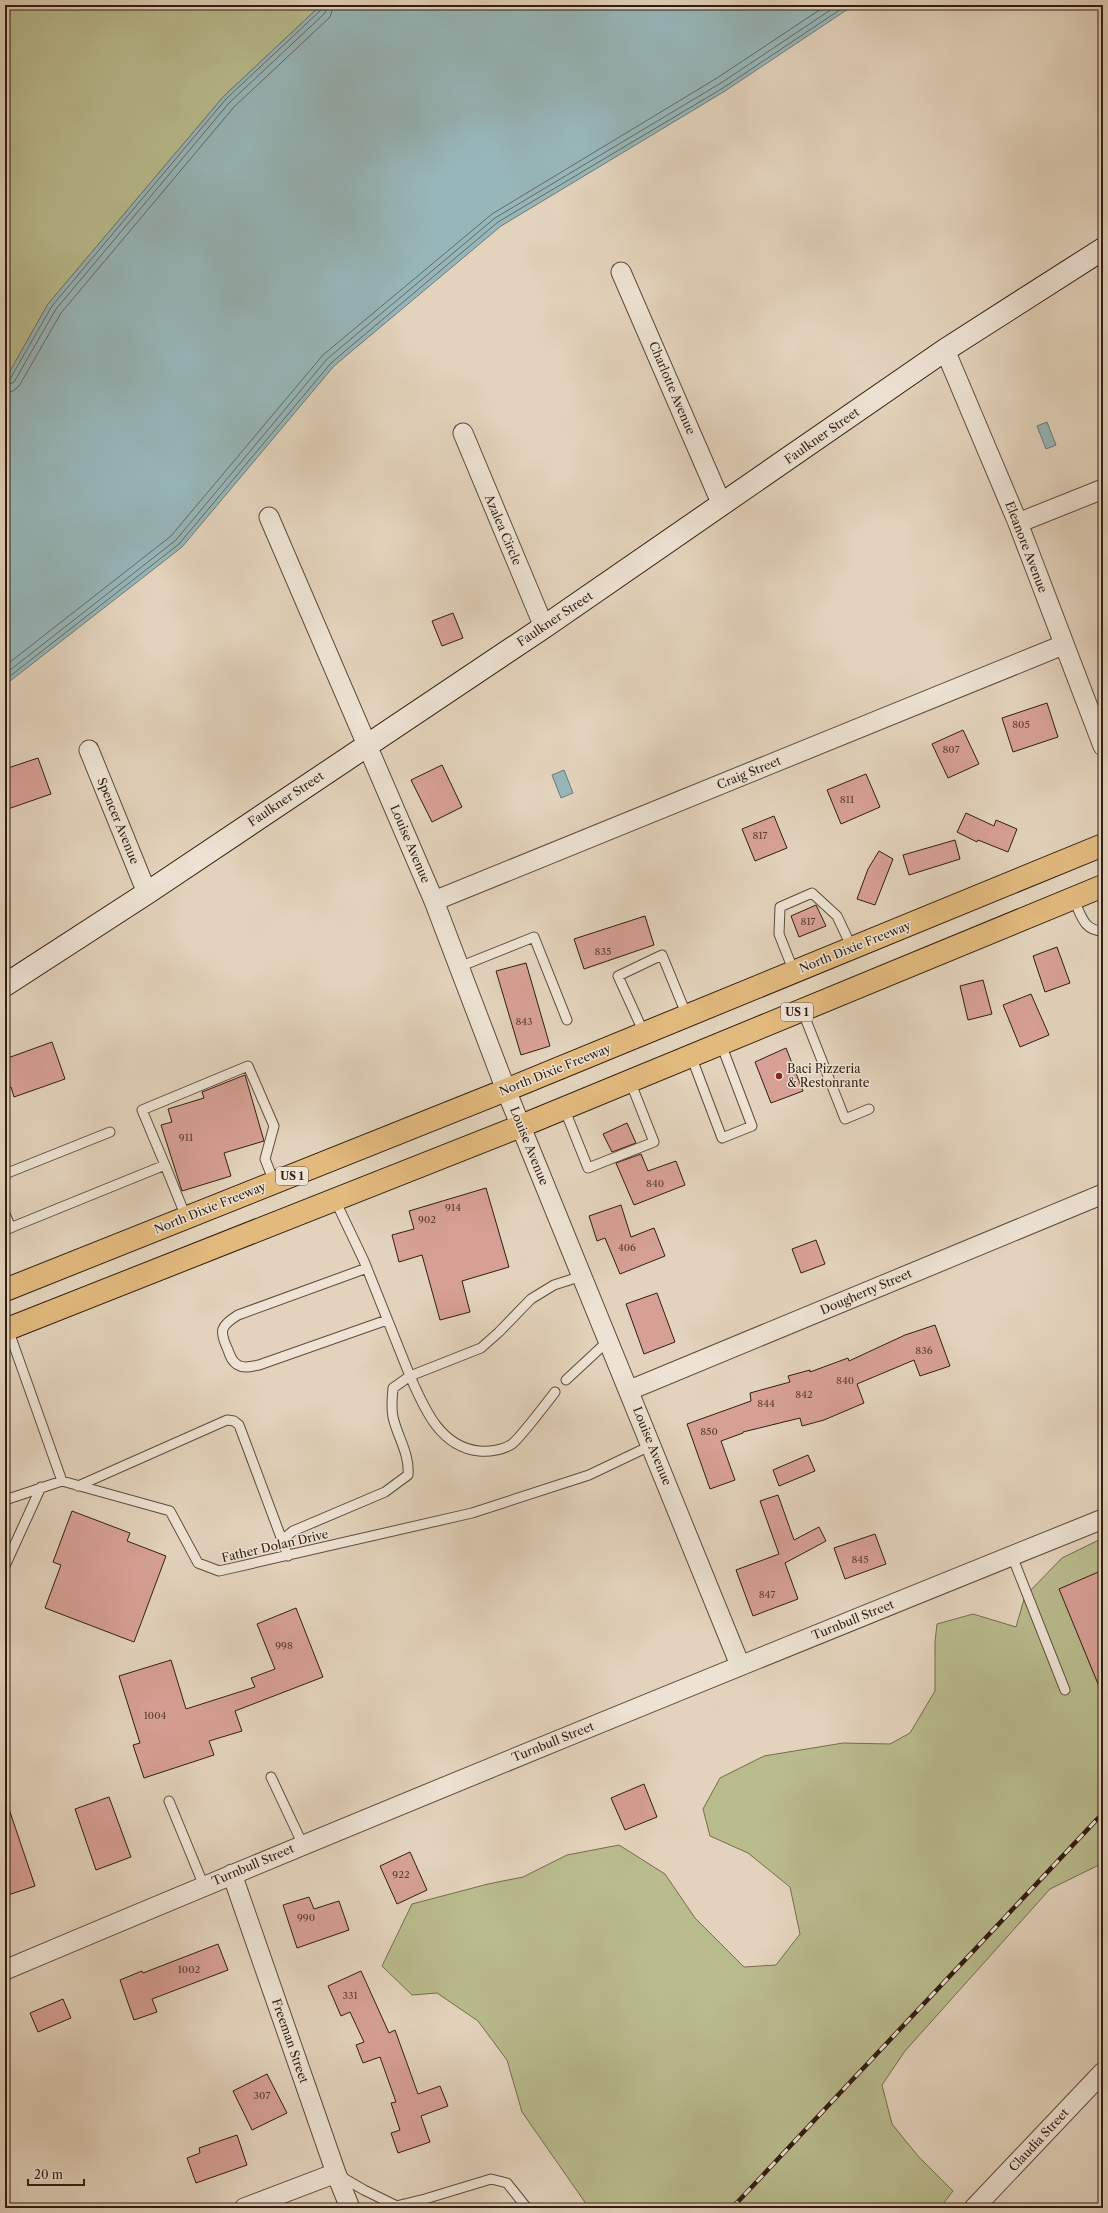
<svg xmlns="http://www.w3.org/2000/svg" width="1108" height="2213" viewBox="0 0 1108 2213" font-family="'Libre Caslon Text',serif">
	<style>
		.green { fill: #b9bb8d; stroke: #756c4e }
		.water { fill: #97b6b9; stroke: #6e7975 }
		.lines { fill: none; stroke-linecap: round; stroke-linejoin: round }
		.shore { stroke: #646a64; stroke-width: 1 }
		.building { fill: #d7a095; stroke: #311d10 }
		.lane-casing { stroke: #5e4a3b; stroke-width: 11 }
		.street-casing { stroke: #5e4a3b; stroke-width: 21 }
		.secondary-casing { stroke: #311d10; stroke-width: 24 }
		.primary-casing { stroke: #311d10; stroke-width: 24 }
		.lane { stroke: #ede2d3; stroke-width: 9 }
		.street { stroke: #ede2d3; stroke-width: 19 }
		.secondary { stroke: #ede2d3; stroke-width: 22 }
		.primary { stroke: #e2ba7e; stroke-width: 22 }
		.rail-casing { stroke: #311d10; stroke-width: 4.5 }
		.rail { stroke: #ede2d3; stroke-width: 3; stroke-dasharray: 9; stroke-linecap: butt }
		.poi-dot { fill: #8f2418; stroke: #ede2d3; stroke-width: 1.5 }
		.labels { text-anchor: middle; stroke-width: 3; stroke-linejoin: round; paint-order: stroke }
		.number-label { font-size: 10px; fill: #5a3e31 }
		.shield { fill: #ede2d3; stroke: #69584a; stroke-width: 1 }
		.shield-label { font-size: 11px; font-weight: bold; fill: #311d10 }
		.street-label { font-size: 12px; fill: #311d10; stroke: #ede2d3 }
		.poi-label { font-size: 12px; fill: #311d10; stroke: #ede2d3; text-anchor: start }
	</style>
	<rect width="100%" height="100%" fill="#e3d3bc"/>
	<filter id="stains"><feTurbulence type="fractalNoise" baseFrequency=".005" numOctaves="4"/><feColorMatrix values="0 0 0 0 .2 0 0 0 0 .09 0 0 0 0 .02 0 0 0 .5 -.17"/></filter>
	<radialGradient id="worn" r=".72"><stop offset=".6" stop-color="#630" stop-opacity="0"/><stop offset="1" stop-color="#630" stop-opacity=".3"/></radialGradient>
	<path class="green" d="M5 5H321L223 97 48 304 5 380Z
		M1103 1538V1863L1050 1889 905 2051 882 2085 892 2124 918 2156 953 2191 940 2208H589L522 2112 507 2060 478 2021 437 1993 412 1995 382 1966 412 1904 488 1884 523 1877 567 1855 619 1845 665 1874 695 1918 744 1967 776 1965 800 1934 790 1887 748 1853 710 1836 703 1809 720 1778 764 1756 843 1743 890 1744 910 1733 935 1691V1642L937 1624 973 1614 1016 1627 1025 1596 1062 1558Z"/>
	<path class="water" d="M321 5H854L725 91 501 226 334 366 182 547 5 685V380L48 304 223 97Z
		M1047 422 1056 445 1046 449 1037 426Z
		M564 770 573 793 561 798 552 775Z"/>
	<g class="lines">
		<path class="shore" d="M5 381 10 379 52 306 226 99 321 10 323 5
			M5 386 14 382 56 309 229 103 325 13 328 5
			M5 393 13 391 19 386 61 313 234 107 330 17 334 5
			M5 666 171 536 323 355 492 214 717 78 827 5
			M5 674 176 540 327 359 495 218 721 83 838 5
			M5 680 179 544 331 363 498 222 723 88 847 5"/>
	</g>
	<path class="building" d="M453 613 463 638 442 646 432 621Z
		M1047 703 1058 737 1013 752 1002 718Z
		M963 730 979 764 948 778 932 744Z
		M38 758 51 794 5 810V769Z
		M442 765 462 807 432 822 411 780Z
		M866 774 880 807 841 824 827 790Z
		M966 813 994 826 996 820 1017 829 1008 852 978 840 977 842 957 832Z
		M774 816 787 848 755 861 742 829Z
		M955 840 960 859 909 875 903 855Z
		M879 851 893 859 875 905 857 899 868 869Z
		M816 905 826 926 799 937 791 916Z
		M645 916 654 945 584 969 574 939Z
		M1057 947 1070 983 1045 992 1033 956Z
		M526 963 550 1046 521 1055 496 971Z
		M983 980 992 1014 968 1020 960 986Z
		M1031 994 1049 1035 1020 1047 1003 1005Z
		M52 1042 65 1079 14 1097 11 1087 5 1089V1059Z
		M786 1048 803 1091 771 1103 755 1062Z
		M245 1075 264 1141 224 1153 231 1176 182 1191 161 1125 172 1122 168 1109 204 1098 202 1092Z
		M627 1123 636 1143 612 1152 603 1134Z
		M641 1154 648 1171 676 1161 685 1185 634 1205 616 1163Z
		M486 1188 509 1267 462 1281 470 1312 440 1320 422 1255 399 1262 392 1235 414 1229 409 1211Z
		M621 1205 631 1237 654 1228 665 1256 620 1274 605 1238 597 1241 589 1216Z
		M816 1240 825 1264 801 1273 792 1249Z
		M657 1293 675 1342 644 1354 626 1304Z
		M935 1325 950 1366 920 1376 914 1360 857 1384 864 1403 824 1420 802 1426 800 1418 743 1432V1433L721 1441 735 1480 710 1489 687 1424 751 1401 750 1393 790 1382 788 1376 810 1370V1372L848 1358 849 1361 905 1335Z
		M808 1455 815 1471 779 1486 773 1470Z
		M778 1495 794 1540 819 1527 826 1541 785 1563 798 1599 753 1616 736 1570 779 1554 760 1501Z
		M72 1511 130 1533 127 1541 166 1556 134 1642 45 1608 61 1565 53 1562Z
		M875 1534 886 1564 845 1579 834 1548Z
		M1103 1570V1696L1059 1589Z
		M296 1608 323 1677 235 1711 242 1731 209 1741 214 1755 144 1778 133 1745 140 1743 119 1676 171 1660 186 1709 255 1687 251 1678 275 1669 257 1624Z
		M644 1784 657 1817 625 1830 611 1798Z
		M109 1797 131 1857 96 1870 75 1809Z
		M5 1806H8L35 1886 5 1896Z
		M410 1852 427 1890 397 1904 380 1866Z
		M309 1897 314 1909 339 1901 349 1930 297 1948 283 1905Z
		M218 1944 228 1970 152 1999 157 2012 134 2020 120 1980 142 1971 143 1973Z
		M361 1971 389 2033 395 2030 418 2094 440 2086 448 2106 421 2116 430 2142 398 2153 391 2133 400 2130 391 2103 396 2102 380 2057 363 2063 356 2045 364 2042 350 2012 341 2016 328 1986Z
		M63 1999 71 2018 38 2032 30 2013Z
		M267 2074 287 2113 252 2130 233 2091Z
		M237 2135 247 2165 196 2183 187 2158 200 2153 199 2148Z"/>
	<g class="lines">
		<g class="lane-casing">
			<path id="lane" d="M1073 898C1081 914 1083 931 1103 931
				M459 967 534 937 567 1020
				M794 972 779 934 780 907 812 893 837 916 852 948
				M802 1010 845 1119 869 1109
				M644 1033 618 976 662 955 687 1016
				M691 1056 722 1138 752 1126 721 1044
				M564 1108 588 1168 654 1142 630 1081
				M165 1165 142 1110 248 1066 274 1126 265 1159 274 1182
				M5 1174 110 1132
				M335 1200 364 1261 410 1376 481 1348 499 1332 531 1299 554 1285 582 1276
				M5 1214 11 1228
				M5 1230 165 1165 186 1217
				M367 1268 238 1315C220 1326 219 1331 228 1350 230 1356 232 1362 238 1365 244 1369 253 1366 259 1365L387 1320
				M8 1329 62 1481 170 1511 198 1563 219 1571 472 1513 589 1475 652 1445
				M566 1380 609 1340
				M78 1486 227 1420 234 1421 239 1425 282 1540
				M5 1500 62 1481
				M288 1556 282 1540 293 1531 385 1492 408 1475C410 1454 397 1436 393 1417 391 1408 392 1398 393 1388L410 1376C424 1408 440 1447 479 1451 489 1452 503 1450 512 1444 519 1439 549 1400 555 1392
				M1012 1556 1065 1690
				M5 1566 41 1487
				M271 1777 303 1845
				M169 1801 204 1886
				M340 2176 364 2190 401 2208
				M396 2206 425 2199 491 2179 507 2183 527 2208"/>
		</g>
		<g class="street-casing">
			<path id="street" d="M621 272 722 505
				M945 350 1018 523 1103 746
				M463 433 544 627
				M269 517 434 901 506 1090 740 1665
				M1018 523 1103 489
				M89 750 147 893
				M434 901 1063 645
				M630 1390 1103 1194
				M232 1874 336 2173 350 2208
				M5 1970C369 1816 736 1667 1103 1519
				M244 2208 336 2173
				M974 2208 1103 2072"/>
		</g>
		<g class="secondary-casing">
			<path id="secondary" d="M5 985 147 893 544 627 945 350 1103 249"/>
		</g>
		<g class="primary-casing">
			<path id="primary" d="M5 1290 506 1090 1103 845
				M5 1330 521 1126 1103 886"/>
		</g>
		<use href="#lane" class="lane"/>
		<use href="#street" class="street"/>
		<use href="#secondary" class="secondary"/>
		<use href="#primary" class="primary"/>
		<g class="rail-casing">
			<path id="rail" d="M732 2208 1103 1813"/>
		</g>
		<use href="#rail" class="rail"/>
	</g>
	<circle class="poi-dot" cx="779" cy="1076" r="4"/>
	<g class="labels">
		<g class="number-label">
			<text x="1021" y="728">805</text>
			<text x="951" y="753">807</text>
			<text x="847" y="803">811</text>
			<text x="760" y="839">817</text>
			<text x="808" y="925">817</text>
			<text x="603" y="955">835</text>
			<text x="524" y="1025">843</text>
			<text x="186" y="1141">911</text>
			<text x="655" y="1187">840</text>
			<text x="453" y="1211">914</text>
			<text x="427" y="1223">902</text>
			<text x="627" y="1251">406</text>
			<text x="924" y="1354">836</text>
			<text x="845" y="1384">840</text>
			<text x="804" y="1398">842</text>
			<text x="766" y="1407">844</text>
			<text x="709" y="1435">850</text>
			<text x="860" y="1563">845</text>
			<text x="767" y="1598">847</text>
			<text x="284" y="1649">998</text>
			<text x="155" y="1719">1004</text>
			<text x="401" y="1878">922</text>
			<text x="306" y="1921">990</text>
			<text x="189" y="1973">1002</text>
			<text x="350" y="1999">331</text>
			<text x="262" y="2099">307</text>
		</g>
		<g class="shield">
			<rect x="781" y="1003" width="32" height="18" rx="3"/>
			<rect x="276" y="1167" width="32" height="18" rx="3"/>
		</g>
		<g class="shield-label">
			<text x="797" y="1016">US 1</text>
			<text x="292" y="1180">US 1</text>
		</g>
		<g class="street-label">
			<text transform="translate(672 388) rotate(67)" y="4">Charlotte Avenue</text>
			<text transform="translate(822 436) rotate(-35)" y="4">Faulkner Street</text>
			<text transform="translate(503 530) rotate(67)" y="4">Azalea Circle</text>
			<text transform="translate(1026 547) rotate(69)" y="4">Eleanore Avenue</text>
			<text transform="translate(555 619) rotate(-34)" y="4">Faulkner Street</text>
			<text transform="translate(749 773) rotate(-22)" y="4">Craig Street</text>
			<text transform="translate(286 799) rotate(-34)" y="4">Faulkner Street</text>
			<text transform="translate(118 821) rotate(68)" y="4">Spencer Avenue</text>
			<text transform="translate(410 844) rotate(67)" y="4">Louise Avenue</text>
			<text transform="translate(855 947) rotate(-22)" y="4">North Dixie Freeway</text>
			<text transform="translate(555 1070) rotate(-22)" y="4">North Dixie Freeway</text>
			<text transform="translate(529 1146) rotate(68)" y="4">Louise Avenue</text>
			<text transform="translate(210 1208) rotate(-22)" y="4">North Dixie Freeway</text>
			<text transform="translate(866 1292) rotate(-23)" y="4">Dougherty Street</text>
			<text transform="translate(652 1446) rotate(68)" y="4">Louise Avenue</text>
			<text transform="translate(275 1546) rotate(-13)" y="4">Father Dolan Drive</text>
			<text transform="translate(853 1620) rotate(-22)" y="4">Turnbull Street</text>
			<text transform="translate(553 1742) rotate(-22)" y="4">Turnbull Street</text>
			<text transform="translate(253 1865) rotate(-23)" y="4">Turnbull Street</text>
			<text transform="translate(290 2041) rotate(71)" y="4">Freeman Street</text>
			<text transform="translate(1039 2140) rotate(-47)" y="4">Claudia Street</text>
		</g>
		<g class="poi-label">
			<text x="787" y="1073">Baci Pizzeria<tspan x="787" dy="14">&amp; Restonrante</tspan></text>
		</g>
	</g>
	<rect width="1108" height="2213" fill="none" stroke="#e3d3bc" stroke-width="20"/>
	<rect x="6" y="6" width="1096" height="2201" fill="none" stroke="#311d10" stroke-width="2"/>
	<rect x="10" y="10" width="1088" height="2193" fill="none" stroke="#311d10"/>
	<path d="M28 2179v6h56v-6" fill="none" stroke="#311d10" stroke-width="2"/>
	<text x="34" y="2179" font-size="12" fill="#311d10" stroke="#ede2d3" stroke-width="3" paint-order="stroke">20 m</text>
	<rect width="100%" height="100%" filter="url(#stains)"/>
	<rect width="100%" height="100%" fill="url(#worn)"/>
</svg>
